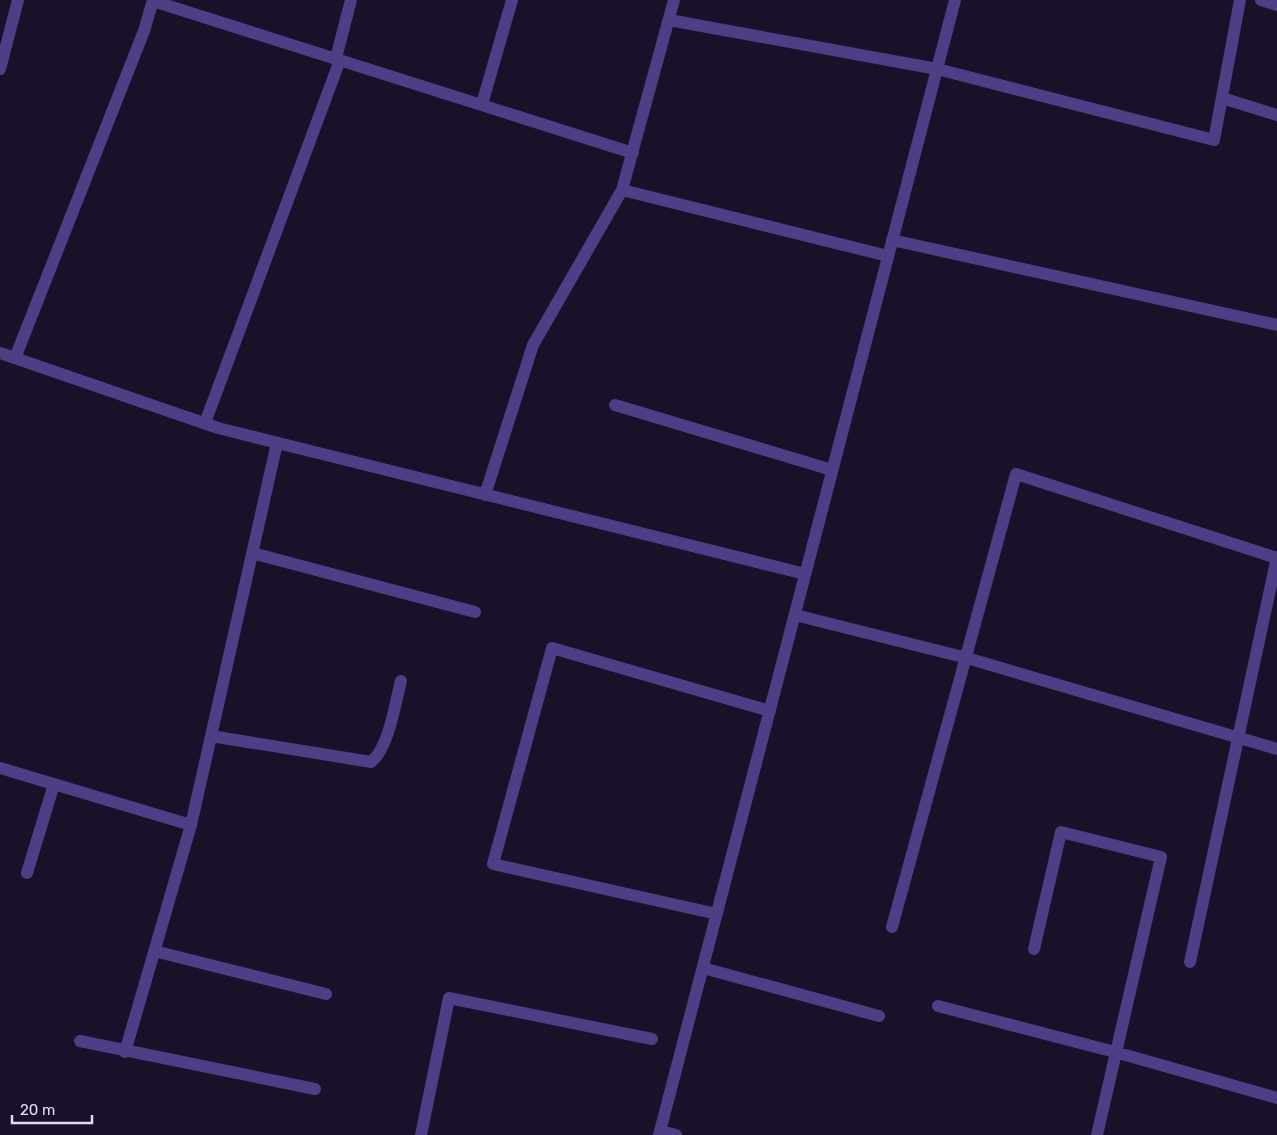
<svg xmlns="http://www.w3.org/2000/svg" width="1277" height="1135" viewBox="0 0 1277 1135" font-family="Rubik,sans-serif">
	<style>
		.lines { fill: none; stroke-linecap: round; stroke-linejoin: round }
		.minor { stroke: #4d3e86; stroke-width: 12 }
	</style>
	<rect width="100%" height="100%" fill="#191129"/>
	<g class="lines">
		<path class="minor" d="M674 0 622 190 888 256
			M1261 0 1277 5
			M153 1 633 153
			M669 20 937 69 1214 140 1240 0
			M336 58 351 0
			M0 69 18 0
			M1222 98 1277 115
			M482 104 512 0
			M892 240 1277 325
			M0 353 218 428 805 574
			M15 358 144 31 153 0
			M615 405 832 470
			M205 423 340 60
			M485 495 533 345 622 190
			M252 553 475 612
			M795 615 967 658 1277 749
			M211 736 371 762C389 748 395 703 401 681
			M0 768 191 825
			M27 873 54 784
			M717 914 493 864 552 648 770 711
			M892 927 1016 474 1277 558
			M1034 949 1061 832 1161 857 1097 1135
			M154 951 326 994
			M1190 962 1277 557
			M703 968 879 1016
			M938 1006 1115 1052 1277 1098
			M80 1041 315 1089
			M125 1052 191 825 277 443
			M661 1131 676 1135
			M421 1135 449 998 652 1039
			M659 1135 955 0"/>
	</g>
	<path d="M12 1115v8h80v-8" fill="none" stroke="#e4dbfe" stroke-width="2.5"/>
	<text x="20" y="1115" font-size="15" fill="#e4dbfe" stroke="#191129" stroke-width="4" paint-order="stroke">20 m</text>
</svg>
